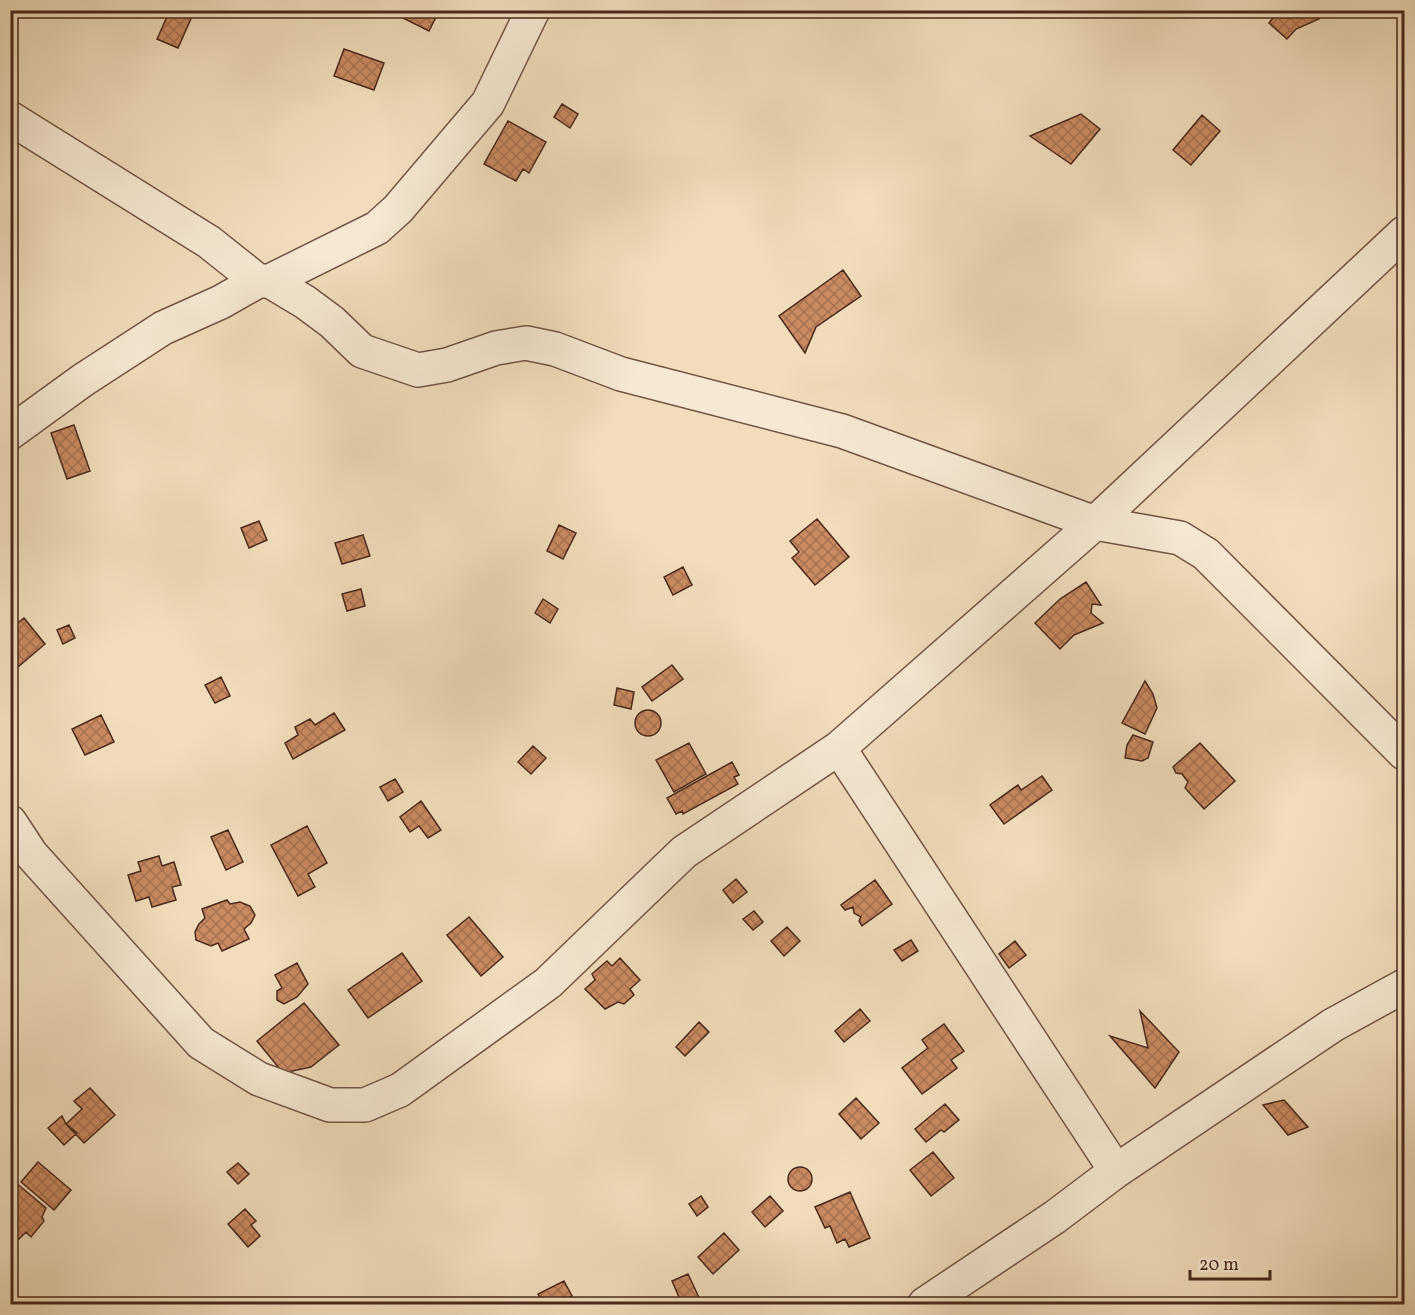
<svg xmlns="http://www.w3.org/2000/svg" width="1415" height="1315" viewBox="0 0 1415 1315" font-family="Vollkorn,serif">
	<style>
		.building { fill: url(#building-cross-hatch); stroke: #49281d; stroke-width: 1.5 }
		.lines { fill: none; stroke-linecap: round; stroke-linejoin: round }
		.minor-casing { stroke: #735545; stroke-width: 36 }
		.minor { stroke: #f6e9d3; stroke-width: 33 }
	</style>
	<defs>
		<pattern id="building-cross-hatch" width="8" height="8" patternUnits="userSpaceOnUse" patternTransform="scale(1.5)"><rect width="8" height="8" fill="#ca8a62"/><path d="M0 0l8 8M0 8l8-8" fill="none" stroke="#a67150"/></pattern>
	</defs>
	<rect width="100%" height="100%" fill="#f1ddbc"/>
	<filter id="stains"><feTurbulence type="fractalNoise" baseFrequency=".00333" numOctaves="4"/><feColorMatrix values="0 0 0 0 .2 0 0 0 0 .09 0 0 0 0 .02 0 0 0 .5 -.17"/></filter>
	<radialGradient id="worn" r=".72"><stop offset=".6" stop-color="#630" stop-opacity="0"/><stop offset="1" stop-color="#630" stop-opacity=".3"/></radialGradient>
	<path class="building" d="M170 10H186L193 14 178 48 157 39Z
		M387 10H439V11L429 31Z
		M1279 10H1314L1319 19 1296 29 1287 39 1269 23Z
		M344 49 384 63 374 90 334 76Z
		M562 104 578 114 570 128 554 117Z
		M1081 114 1100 129 1071 164 1030 136Z
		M1202 115 1220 131 1191 165 1173 150Z
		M508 121 546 142 529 173 523 169 516 181 484 164Z
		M843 270 861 296 816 327 805 353 779 316Z
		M74 425 90 471 67 479 51 433Z
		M817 519 849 557 815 585 792 558 799 552 790 541Z
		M259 521 267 540 249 548 241 528Z
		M559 525 576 533 563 559 547 551Z
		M363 535 370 556 342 564 335 543Z
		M683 567 692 585 673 595 664 577Z
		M1086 582 1101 605 1092 604 1091 613 1103 623 1074 635 1060 649 1035 623 1060 599Z
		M361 589 365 606 347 611 342 594Z
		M543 599 558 609 550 623 535 613Z
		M24 618 45 644 18 667 10 658V629Z
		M69 625 75 638 63 644 57 630Z
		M672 665 683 679 652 701 642 687Z
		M221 677 230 696 215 703 205 685Z
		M1145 681 1153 694 1157 708 1145 734 1122 723Z
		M617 688 634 692 631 709 614 705Z
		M635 723a13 13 0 1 1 26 0a13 13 0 1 1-26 0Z
		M334 713 345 730 293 759 285 743 298 735 295 727 310 719 315 725Z
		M101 715 114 742 85 755 72 729Z
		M1133 735 1153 742 1148 758 1142 761 1125 758 1127 745Z
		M689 743 706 774 674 792 656 760Z
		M1200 743 1235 781 1204 809 1185 788 1188 782 1182 774 1176 773 1173 767Z
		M533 746 546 758 531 774 518 762Z
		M732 762 739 775 734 777 738 784 683 814 682 811 676 814 667 798Z
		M1042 776 1052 790 1004 824 990 805 1018 785 1021 790Z
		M395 779 403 792 388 801 380 787Z
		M421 801 441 830 428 838 419 826 410 832 400 817Z
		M307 826 327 863 308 874 315 887 298 896 271 845Z
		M228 830 243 862 226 870 211 837Z
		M159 856 162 866 174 862 181 885 172 887 176 900 152 907 149 897 136 901 128 875 141 871 138 862Z
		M736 879 747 892 733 903 723 890Z
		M875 880 892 904 862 926 859 921 861 917 854 913 853 907 845 910 841 905Z
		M227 900 230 904 240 902 250 906 255 915 251 923 244 929 249 939 222 951 218 943 211 946 196 940 195 932 199 924 205 918 202 909Z
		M754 911 763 922 753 930 743 919Z
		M469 917 503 957 481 976 447 935Z
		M787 927 800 941 784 956 771 941Z
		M911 940 918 951 902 961 894 950Z
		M1015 941 1026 955 1009 968 999 954Z
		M402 953 422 981 368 1018 348 990Z
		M620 958 640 980 630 989 634 995 624 1004 618 1002 605 1009 585 989 595 980 592 974 607 961 612 966Z
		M297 963 308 984 297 997 284 1004 277 1000V991L282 988 275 975Z
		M304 1003 339 1045 311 1067 283 1073 257 1041Z
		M860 1009 870 1021 844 1042 835 1031Z
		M1140 1011 1179 1052 1155 1088 1110 1036 1148 1048Z
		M699 1022 709 1032 685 1056 676 1047Z
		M944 1024 964 1051 951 1060 957 1068 922 1094 902 1068 928 1048 922 1040Z
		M90 1088 115 1115 84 1143 66 1124 82 1109 74 1101Z
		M856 1098 879 1123 861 1139 839 1114Z
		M1284 1100 1308 1127 1288 1135 1263 1105Z
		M945 1104 959 1120 944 1132 941 1130 926 1142 915 1129Z
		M62 1116 66 1124 77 1133 64 1145 48 1128Z
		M933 1152 954 1178 931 1196 910 1170Z
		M38 1162 71 1190 54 1210 21 1182Z
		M238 1163 249 1174 238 1184 227 1172Z
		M788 1179a12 12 0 1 1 24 0a12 12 0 1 1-24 0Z
		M15 1182 46 1208 42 1217 44 1221 31 1237 26 1232 10 1248V1187Z
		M850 1192 870 1238 849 1247 845 1239 837 1243 830 1226 825 1228 815 1207Z
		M701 1196 708 1207 697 1216 689 1204Z
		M770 1196 783 1211 765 1227 752 1212Z
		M245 1209 256 1221 251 1225 260 1236 248 1247 228 1224Z
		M724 1233 739 1250 713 1274 698 1257Z
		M688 1274 702 1304H682L672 1281Z
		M564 1281 572 1296 555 1304H543L538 1294Z"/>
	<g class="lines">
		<g class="minor-casing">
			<path id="minor" d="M10 118 209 242 258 281H270L377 228 398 209 488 103 533 10
				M270 281 305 302 332 322 362 351 418 370 447 365 496 348 526 343 555 349 621 374 842 431 1095 523 1180 538 1206 554 1404 753
				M10 433 83 380 163 328 221 302 258 281
				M839 748 1116 1171
				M10 822 31 854 201 1043 259 1079 330 1105H365L400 1090 548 983 684 852 839 748 1095 523 1404 233
				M925 1304 1055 1217 1116 1171 1333 1025 1404 986"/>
		</g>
		<use href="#minor" class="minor"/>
	</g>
	<rect width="1415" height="1315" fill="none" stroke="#f1ddbc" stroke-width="36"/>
	<rect x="12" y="12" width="1391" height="1291" fill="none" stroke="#49281d" stroke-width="3"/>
	<rect x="18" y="18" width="1379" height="1279" fill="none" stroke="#49281d" stroke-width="1.5"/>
	<path d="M1190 1270v9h80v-9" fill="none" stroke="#49281d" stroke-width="3"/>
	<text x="1199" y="1270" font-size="18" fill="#49281d" stroke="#f6e9d3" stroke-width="4.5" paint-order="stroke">20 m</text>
	<rect width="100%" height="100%" filter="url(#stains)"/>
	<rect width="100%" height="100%" fill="url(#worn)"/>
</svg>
